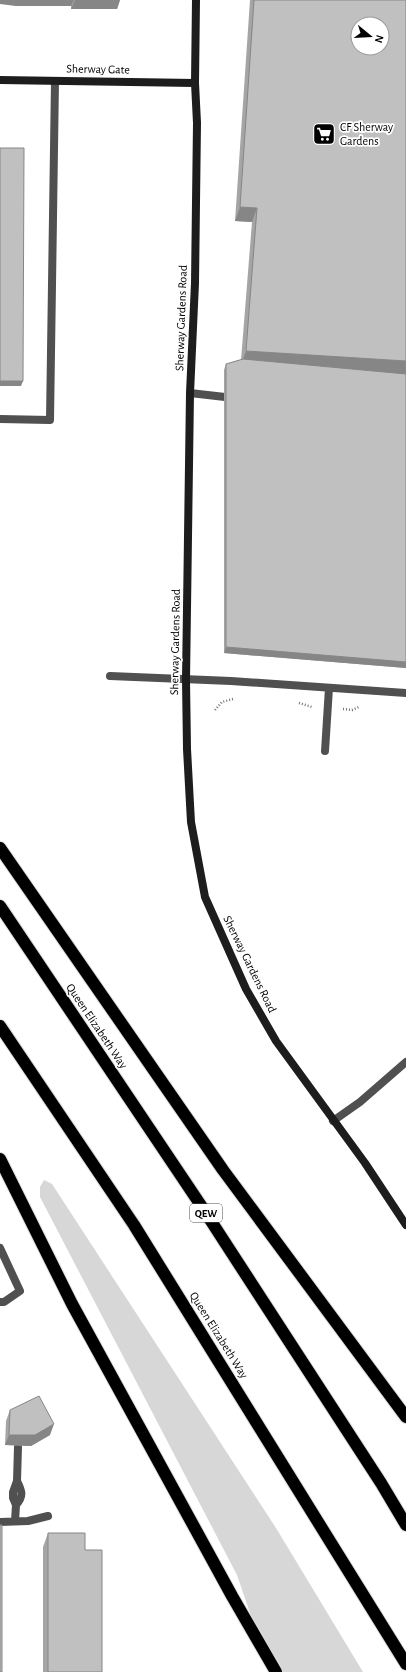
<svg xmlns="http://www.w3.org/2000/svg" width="406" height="1672" viewBox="0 0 406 1672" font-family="'Alegreya Sans',sans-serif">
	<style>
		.green { fill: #d7d7d7 }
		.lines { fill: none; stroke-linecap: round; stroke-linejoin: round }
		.highway-casing { stroke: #dbdbdb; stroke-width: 14 }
		.path { stroke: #727272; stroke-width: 2.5; stroke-dasharray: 1 2; stroke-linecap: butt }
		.lane { stroke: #505050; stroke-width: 8 }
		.secondary { stroke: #1d1d1d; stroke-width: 8 }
		.highway { stroke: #000; stroke-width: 12 }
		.wall { fill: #a5a5a5 }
		.shaded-wall { fill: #868686 }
		.building { fill: #c0c0c0; stroke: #868686; fill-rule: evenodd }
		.labels { text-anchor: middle; stroke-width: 3.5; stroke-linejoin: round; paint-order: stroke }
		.shield { fill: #fff; stroke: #4c4c4c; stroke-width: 1 }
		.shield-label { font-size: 11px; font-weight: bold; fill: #000 }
		.street-label { font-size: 12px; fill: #000; stroke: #fff }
		.poi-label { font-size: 12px; fill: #000; stroke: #fff; text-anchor: start }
	</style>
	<rect width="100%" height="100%" fill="#fff"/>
	<path class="green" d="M44 1180 52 1184 276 1528 363 1672H270L237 1575 40 1197V1187Z"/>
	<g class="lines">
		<g class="highway-casing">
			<path id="highway" d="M0 848 223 1170 406 1417
				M0 906 200 1204 381 1483 406 1525
				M0 1026 134 1225 406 1664
				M0 1159 72 1304 232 1596 276 1672"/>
		</g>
		<path class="path" d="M299 703 312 707
			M343 709 352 710 359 707
			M215 710 222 702 233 699"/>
		<path class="lane" d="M190 393 225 397
			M0 419 50 420 55 81
			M110 676 231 681 406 693
			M325 751 329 688
			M333 1121 360 1102 406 1062
			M0 1248 20 1291 4 1302H0
			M16 1505C24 1496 22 1491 17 1481
			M15 1521 16 1505 13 1498V1492L17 1481 18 1447
			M0 1522 28 1521 48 1516"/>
		<path class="secondary" d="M196 0 195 83 197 123 195 283 190 393 186 680 187 749 191 822 205 897 246 989 276 1041 365 1163 406 1225
			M0 80 195 83"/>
		<use href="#highway" class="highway"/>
	</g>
	<path class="wall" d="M0 0H120L117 9H71V6H16Z
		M250 0H406V668L224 653V370L226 364 241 360 252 222 235 221Z
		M10 1410 50 1435 31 1446 5 1445 6 1421Z
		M48 1533 102 1672H43V1547Z"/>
	<path class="shaded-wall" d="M0 0H74L71 6H16L0 4Z
		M75 0H120L117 9H71Z
		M240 207 257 208 252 222 235 221Z
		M246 351 406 361V375L241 365Z
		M0 381H23L21 386H0Z
		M226 647 406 662V668L224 653Z
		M54 1424 50 1435 31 1446 5 1445 9 1435Z"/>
	<path class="building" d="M254 0H406V361L246 351 257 208 240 207ZM358 24H382V48H358Z
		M0 148H24L23 381H0Z
		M243 359 406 374V662L226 647V364Z
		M39 1396 54 1424 35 1435H9L10 1410Z
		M0 1525H2V1672H0Z
		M48 1533H85V1550H102V1672H48Z"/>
	<defs>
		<g id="supermarket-square" transform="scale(1.15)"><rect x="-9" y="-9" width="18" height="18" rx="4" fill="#000" stroke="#fff"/><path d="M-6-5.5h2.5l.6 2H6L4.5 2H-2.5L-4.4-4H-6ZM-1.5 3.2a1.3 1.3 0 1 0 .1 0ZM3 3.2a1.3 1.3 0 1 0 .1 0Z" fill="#fff"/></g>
	</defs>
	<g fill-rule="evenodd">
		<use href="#supermarket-square" x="324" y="134"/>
	</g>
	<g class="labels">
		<rect class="shield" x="190" y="1204" width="32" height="18" rx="3"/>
		<g class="shield-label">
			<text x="206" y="1217">QEW</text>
		</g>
		<g class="street-label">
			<text transform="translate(98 69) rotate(1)" y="4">Sherway Gate</text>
			<text transform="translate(181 318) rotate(-88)" y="4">Sherway Gardens Road</text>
			<text transform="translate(175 642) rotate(-89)" y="4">Sherway Gardens Road</text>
			<text transform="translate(250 964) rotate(64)" y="4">Sherway Gardens Road</text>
			<text transform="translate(97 1026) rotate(56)" y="4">Queen Elizabeth Way</text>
			<text transform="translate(219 1335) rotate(58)" y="4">Queen Elizabeth Way</text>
		</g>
		<g class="poi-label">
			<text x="340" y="131">CF Sherway<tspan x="340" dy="14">Gardens</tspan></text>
		</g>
	</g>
	<g transform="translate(370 36) rotate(108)"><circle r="19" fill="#ffffff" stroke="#999999"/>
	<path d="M0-3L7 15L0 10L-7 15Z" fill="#000000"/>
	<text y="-6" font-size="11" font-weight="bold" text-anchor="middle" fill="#000000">N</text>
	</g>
</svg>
